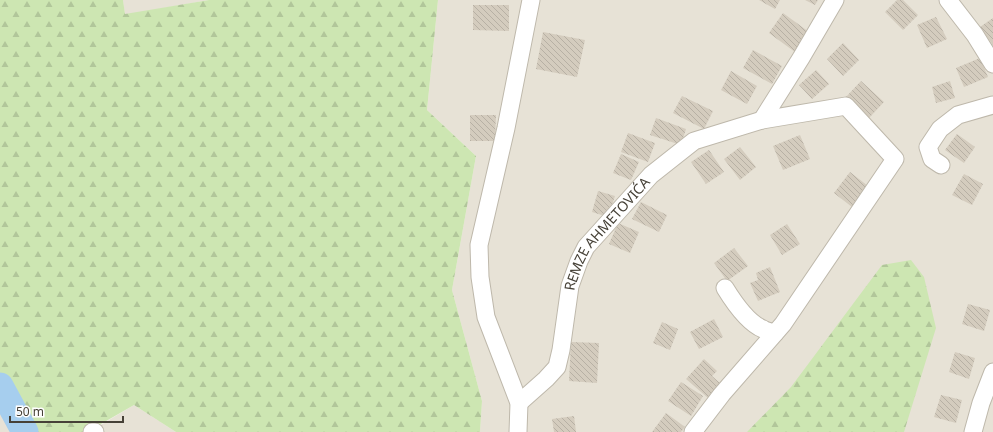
<svg xmlns="http://www.w3.org/2000/svg" width="993" height="432" viewBox="0 0 993 432" font-family="'Noto Sans',sans-serif">
	<style>
		.residential { fill: #e7e2d6 }
		.forest { fill: url(#forest-firs) }
		.lines { fill: none; stroke-linecap: round; stroke-linejoin: round }
		.river { stroke: #a6ceee; stroke-width: 27 }
		.building { fill: url(#building-back-hatch) }
		.minor-casing { stroke: #beb8ab; stroke-width: 19 }
		.minor { stroke: #fff; stroke-width: 17 }
		.labels { text-anchor: middle; stroke-width: 3; stroke-linejoin: round; paint-order: stroke }
		.street-label { font-size: 14px; fill: #464137; stroke: #fff }
	</style>
	<defs>
		<pattern id="forest-firs" width="22" height="20" patternUnits="userSpaceOnUse"><rect width="22" height="20" fill="#cde6b2"/><path d="M5 1l3.5 6h-7zM16 11l3.5 6h-7z" fill="#b1c69a"/></pattern>
		<pattern id="building-back-hatch" width="6" height="6" patternUnits="userSpaceOnUse"><rect width="6" height="6" fill="#d4ccbe"/><path d="M-1 5l2 2M0 0l6 6M5-1l2 2" fill="none" stroke="#b7b0a4"/></pattern>
	</defs>
	<rect width="100%" height="100%" fill="#f3f0e8"/>
	<path class="residential" d="M123 0H209L125 15Z
		M438 0H993V432H480L482 401 452 290 476 156 427 110Z
		M0 386 25 432H0Z
		M134 405 176 432H89Z"/>
	<path class="forest" d="M0 0H123L125 14 209 0H438L427 110 476 156 452 290 482 401 480 432H176L134 405 87 432H25L0 386Z
		M911 260 924 277 936 328 904 432H747L791 387 882 265Z"/>
	<g class="lines">
		<path class="river" d="M0 386 25 432"/>
	</g>
	<path class="building" d="M759 0H780L775 9Z
		M805 0H818L815 5Z
		M897 0H903L918 15 903 30 885 12Z
		M473 5H509V31L473 30Z
		M783 13 809 32 795 52 769 33Z
		M936 17 947 39 927 48 917 25Z
		M993 18V45L980 27Z
		M543 32 585 40 577 77 536 69Z
		M843 43 859 60 843 76 827 59Z
		M753 50 782 66 772 84 743 68Z
		M980 58 988 77 964 87 956 68Z
		M816 70 829 84 812 99 799 85Z
		M731 71 757 86 747 104 721 90Z
		M861 81 884 102 869 118 846 97Z
		M950 81 955 98 936 103 932 87Z
		M682 96 713 111 704 129 673 113Z
		M470 115H496L495 141H470Z
		M656 118 686 129 681 145 650 135Z
		M628 133 655 143 648 162 621 152Z
		M957 134 975 147 964 163 945 150Z
		M800 135 810 159 783 170 773 146Z
		M740 147 756 167 740 180 724 159Z
		M709 150 724 172 706 184 691 162Z
		M621 154 639 162 631 180 613 173Z
		M850 172 868 186 852 207 834 193Z
		M964 174 983 184 972 205 952 195Z
		M598 191 615 196 608 217 592 212Z
		M641 202 667 215 659 232 632 219Z
		M618 223 639 232 630 253 609 244Z
		M787 224 800 244 782 255 770 235Z
		M734 248 748 266 727 281 714 263Z
		M770 267 780 292 758 301 750 283 758 280 756 273Z
		M968 304 990 310 984 331 962 324Z
		M714 319 723 337 699 349 690 332Z
		M662 322 678 329 670 350 653 343Z
		M571 342 599 343 597 383 569 381Z
		M955 352 975 358 969 379 949 372Z
		M704 359 717 371 712 376 721 384 708 398 686 379Z
		M681 382 703 396 691 416 668 401Z
		M941 395 962 400 956 423 934 417Z
		M666 413 685 427 681 432H652Z
		M574 416 576 432H554L552 419Z"/>
	<g class="lines">
		<g class="minor-casing">
			<g id="minor">
				<path d="M948 0 975 35 993 64"/>
				<path d="M762 120 801 58 835 0"/>
				<path d="M941 165 932 159 928 147 940 129 958 115 993 105"/>
				<path d="M725 288C733 301 748 323 763 329 766 331 771 332 775 333"/>
				<path id="s1" d="M519 403 546 379 557 367 561 350 570 286 579 261 586 247 651 175 694 141 762 120 846 106 895 159 783 324 722 394 693 432"/>
				<path d="M92 432H95"/>
				<path d="M518 432 519 403 486 317 480 277 479 245 506 128 531 0"/>
				<path d="M973 432 981 403 993 372"/>
			</g>
		</g>
		<use href="#minor" class="minor"/>
	</g>
	<g class="labels">
		<g class="street-label">
			<text dy="5" stroke="none"><textPath href="#s1" startOffset="199">REMZE AHMETOVIĆA</textPath></text>
		</g>
	</g>
	<path d="M10 416v6h113v-6" fill="none" stroke="#464137" stroke-width="2"/>
	<text x="16" y="416" font-size="12" fill="#464137" stroke="#ffffff" stroke-width="3" paint-order="stroke">50 m</text>
</svg>
